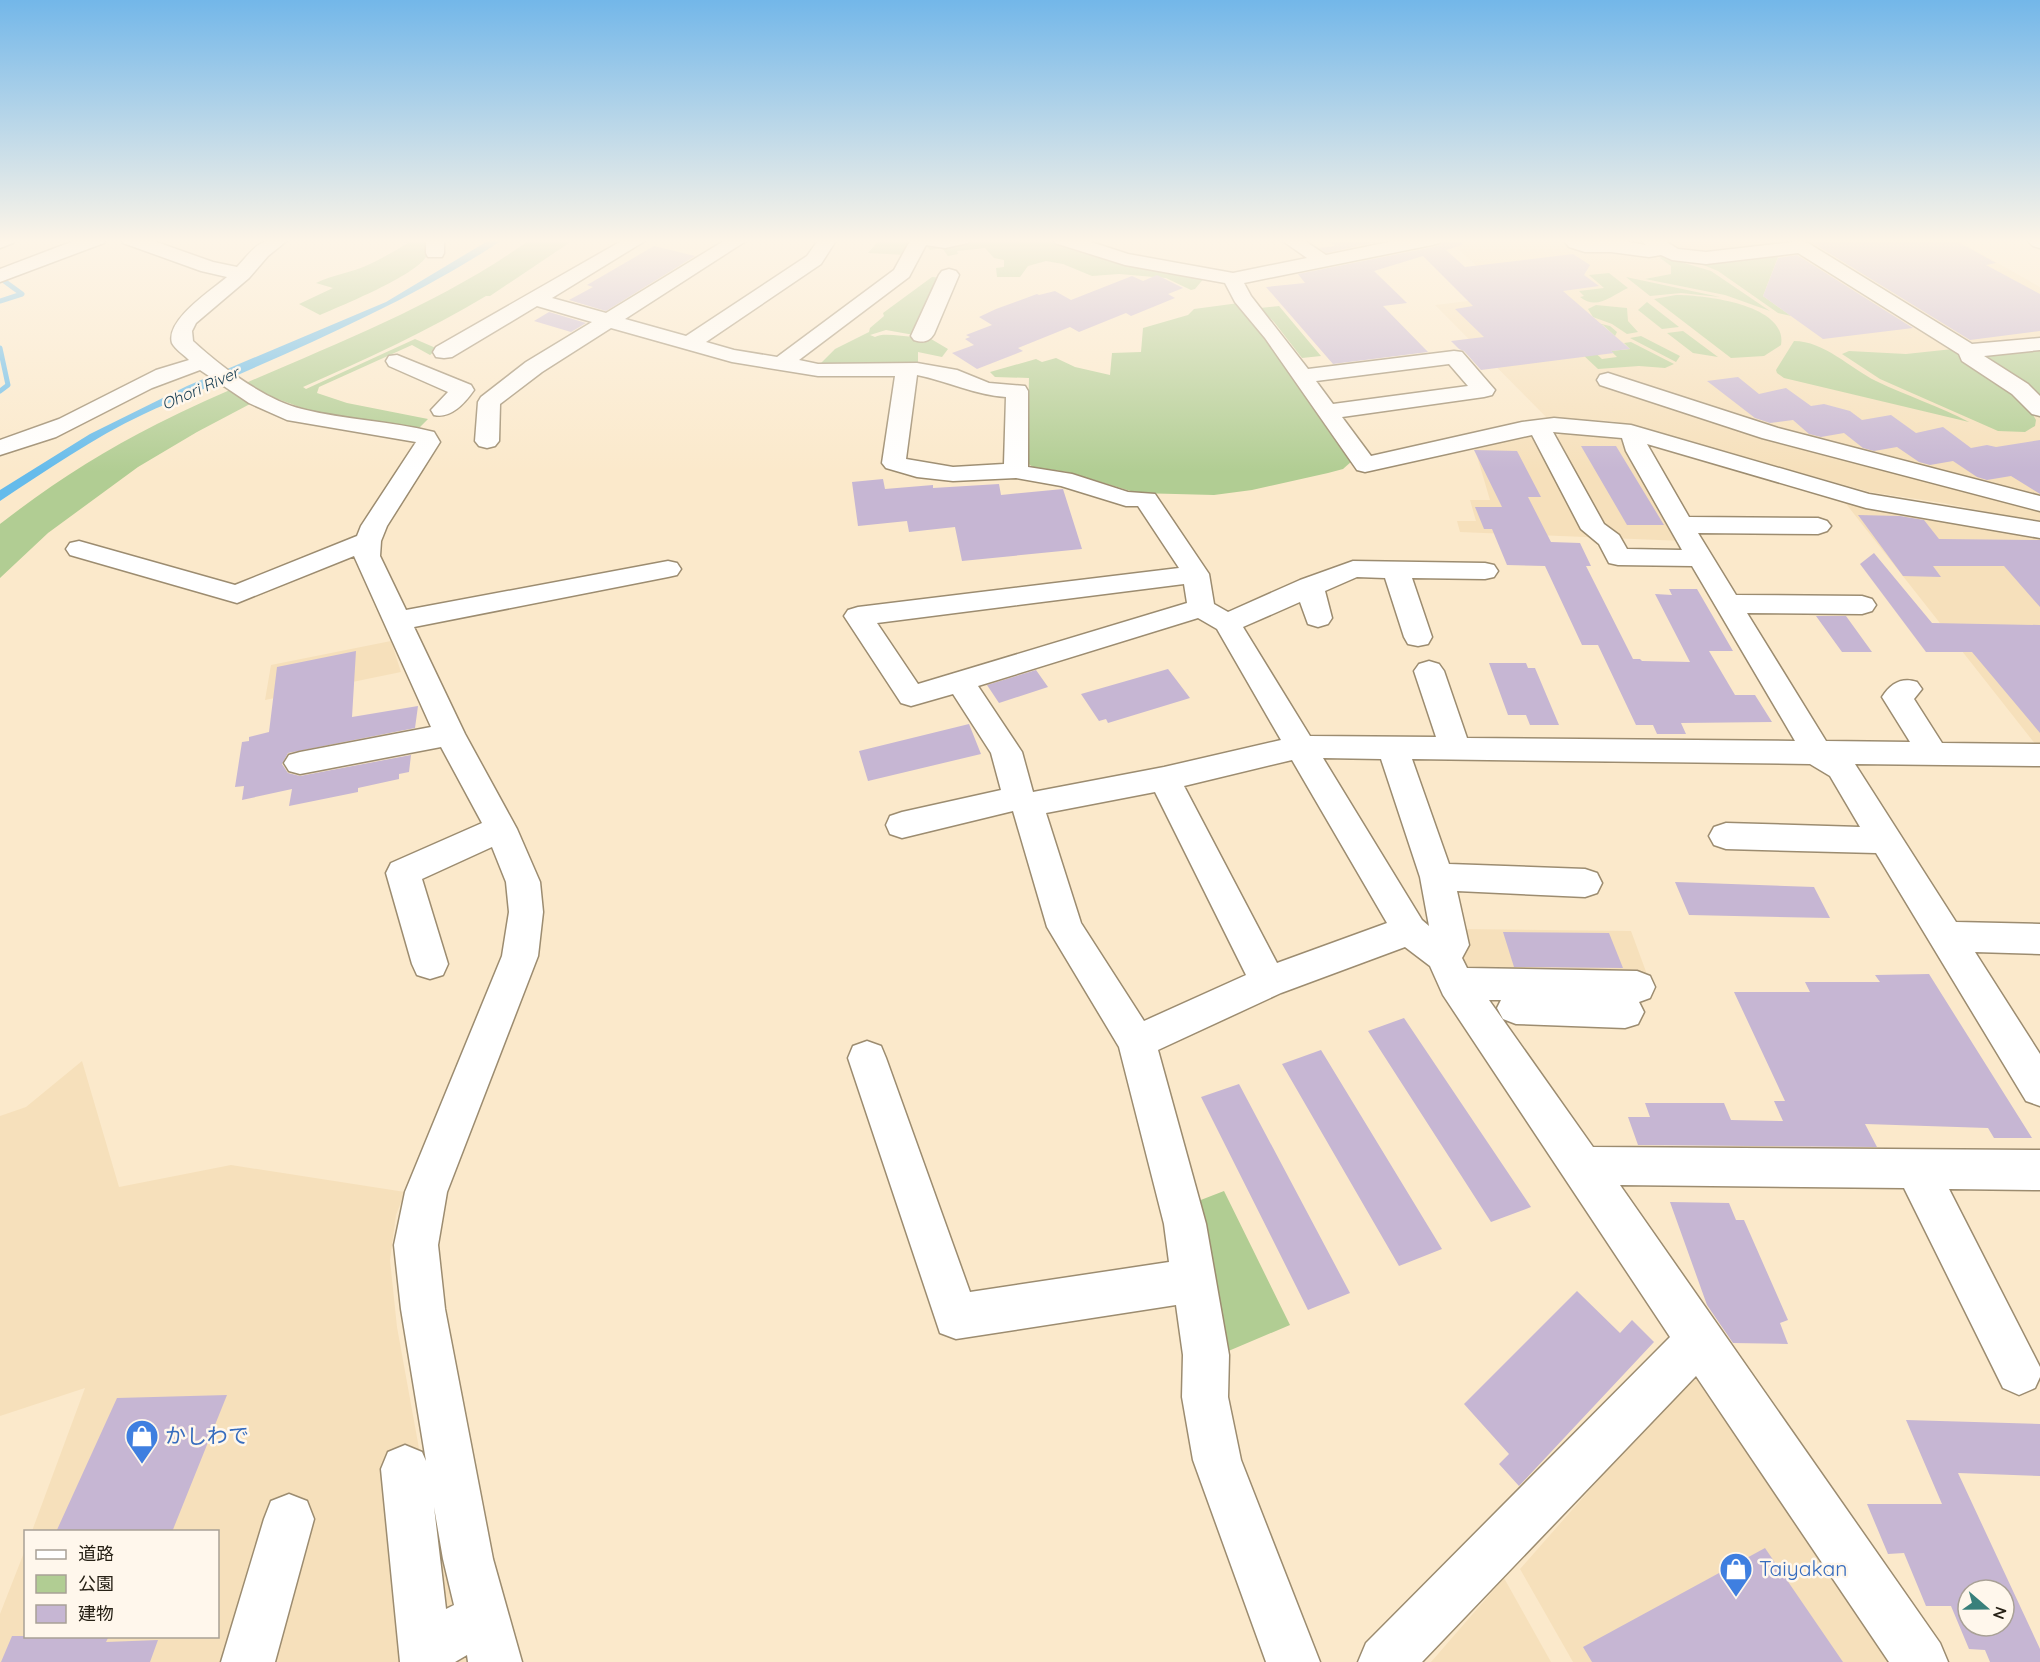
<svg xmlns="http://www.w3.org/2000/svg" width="2040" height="1662" viewBox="0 0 2040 1662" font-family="Quicksand,'Noto Sans JP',sans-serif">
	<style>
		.built { fill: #f6e0bb }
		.green { fill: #b1cd93 }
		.water { fill: #65bbeb }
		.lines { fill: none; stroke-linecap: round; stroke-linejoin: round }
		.stream { stroke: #65bbeb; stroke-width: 5 }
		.building { fill: #c6b6d3; fill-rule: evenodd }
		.minor-casing { stroke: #9c8c70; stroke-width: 3 }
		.minor { fill: #fff; fill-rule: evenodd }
		.labels { text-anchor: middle; stroke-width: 5; stroke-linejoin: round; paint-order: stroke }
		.far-water-label { font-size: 16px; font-style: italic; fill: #1b4055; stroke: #fff7ec }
		.near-shop-label { font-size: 21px; fill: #366cbe; stroke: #fff7ec; text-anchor: start }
	</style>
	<rect width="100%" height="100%" fill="#fbe9cb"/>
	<path class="built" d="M1447 239H1955L2040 287V523L1943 503 1870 492 1612 421 1548 419 1435 305 1510 296Z
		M1565 432H1602L1624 439 1683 541 1460 532 1457 521H1476L1470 500H1490L1474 446 1525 435 1558 444V436Z
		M1843 500 2040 534V750Z
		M391 641 401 672 265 700 271 665Z
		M1458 929 1631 931 1648 977 1467 974Z
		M82 1061 119 1187 231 1165 405 1192 396 1215 390 1260 397 1327 422 1465 467 1662H0V1614L25 1550 26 1636H218V1532L32 1531 85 1388 0 1416V1116L26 1107Z
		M1690 1376 1712 1382 1908 1662H1573L1520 1569Z
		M1504 1578 1551 1662H1431Z"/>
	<path class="green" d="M390 239H429C429 246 430 252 426 257 414 276 343 305 320 315L299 304 333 288 316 283C334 274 352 273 370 264 383 258 396 250 408 243Z
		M531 239H575L490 296H486C428 331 366 359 303 387L306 389 415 339 438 349 430 355 412 345 319 387 317 393 347 403 428 419 418 429 319 414 272 397 250 404 197 432 138 467 48 533 0 578V524C49 486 101 452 157 424 281 362 417 321 531 239Z
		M880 239H903L912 242 906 255 868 253Z
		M974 239H1052L1116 259 1205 277 1195 289 1191 290 1166 278 1119 274 1092 276 1063 264 1046 261 1028 266 1020 277H997L996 268 1004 267V260L994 258 985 248 957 251 958 254 948 256 942 248 930 250 925 244 961 243Z
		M1773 254 1778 257 1763 296 1791 316 1778 313 1718 271 1696 262Z
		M1661 256 1711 271 1770 311 1725 295 1645 279 1671 274V266L1660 258Z
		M1609 273 1628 288C1612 295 1597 311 1580 297L1584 296 1579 291 1604 288 1589 275Z
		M932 277 944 278 914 335 886 330 870 335 875 337C886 331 911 340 926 336L948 349 942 357 918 352V363L820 364 835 349 869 332 870 328 884 316 883 313Z
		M1626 277 1720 297 1681 293 1650 296Z
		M1676 295C1703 295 1788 304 1781 345L1764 356 1731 358 1654 299Z
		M1647 302 1679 327 1662 329 1638 310Z
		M1239 303 1258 322 1352 461 1343 469 1328 473 1252 490 1214 495 1137 493 1068 472 1033 467 1027 463 1029 378 995 377 990 372 1036 359 1042 362 1056 358 1075 367 1110 375 1112 353 1141 352 1143 328 1188 315 1194 309Z
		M1596 305 1627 308 1628 321 1638 332 1627 334 1612 324 1593 317 1588 309Z
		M1279 306 1321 356 1302 358 1274 322 1260 308Z
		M1575 318 1610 326 1617 332 1615 336 1603 325 1583 328 1577 322 1563 324 1602 359 1617 357 1611 351 1630 349 1624 343 1631 342 1674 364 1665 368 1639 366 1598 369 1564 337 1561 328 1557 324Z
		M1683 331 1718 357 1693 353 1667 333Z
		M1641 336 1680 356 1676 362 1630 338Z
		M1794 341C1824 341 1850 368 1876 381 1907 396 1939 406 1969 422L1784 378 1777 373 1776 370Z
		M1953 349 2027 405 2036 420 2035 426 2025 432 1998 431 1880 379 1842 354 1849 351 1906 354Z
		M2040 351V397L1976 356Z
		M1224 1191 1290 1325 1219 1355 1193 1203Z"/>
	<path class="water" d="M491 239H504C421 294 331 334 240 374 209 388 175 399 144 414 93 438 47 470 0 501V490L90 434 187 386 386 302Z"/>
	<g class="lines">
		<path class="stream" d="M0 278 22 294 0 301
			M0 348 8 385 0 391"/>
	</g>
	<path class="building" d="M1325 239H1390L1326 253 1319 248 1335 246Z
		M1443 239H1461L1462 245 1446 250 1465 267 1573 254 1590 265 1584 275 1599 286 1563 291 1630 349 1611 351 1614 353 1481 370 1464 351 1459 349 1451 341 1484 337 1455 309 1473 306 1423 256 1374 271 1407 303 1383 306 1428 352 1333 364 1266 287 1305 283 1298 274 1433 247 1440 245Z
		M1835 239H1953L1996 263 1986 265 2040 294V331L1970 340 1811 242Z
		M654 246 695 256 606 311 569 300 593 287 587 285Z
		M1797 255 1913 328 1823 339 1763 296 1778 258Z
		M1157 275 1183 288 1168 294 1175 298 1131 316 1126 313 1079 332 1070 327 1018 348 1023 351 977 369 952 353 974 345 965 339 970 337 966 335 992 325 979 317 996 309 1037 294 1039 295 1055 291 1071 300 1132 276 1143 281Z
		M549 312 586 323 571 332 534 321Z
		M1738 377 1759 394 1786 388 1811 406 1824 404 1850 411 1862 420 1891 415 1916 433 1943 427 1971 448 1987 445 1996 447 2040 440V494L2011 476 1987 480 1977 477 1953 461 1930 465 1919 462 1897 447 1874 451 1863 448 1844 433 1821 437 1809 434 1793 420 1770 423 1755 418 1707 381Z
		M1581 446H1616L1664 525H1627Z
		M1474 450 1517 451 1541 497H1528L1551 542 1580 543 1591 566H1586L1633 659H1640L1642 661 1690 662 1655 594 1672 595 1669 589H1697L1733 651H1709L1735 695H1755L1772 722 1681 723 1686 734H1657L1653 725H1636L1598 645H1582L1545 566 1507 565 1492 529H1484L1475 507H1502Z
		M883 479 885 489 933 485V488L999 484 1001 495 1063 489 1082 549 962 561 955 527 909 532 907 521 858 526 852 482Z
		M1858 515 1900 516 1924 520 1939 539 2040 540V607L2004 566H1933L1941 577 1903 576Z
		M1874 553 1932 623 2040 625V733L1972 652H1926L1860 564Z
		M1816 616H1846L1872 652H1842Z
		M356 651 352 717 418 706 415 728 288 753 282 764 288 773 300 776 411 755 409 772 399 774V779L358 788V792L289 806 292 789 242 800 244 786 235 787 242 742 249 741V737L269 732 277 667Z
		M1489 663H1526L1528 668H1535L1559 725H1530L1526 715H1508Z
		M1168 669 1190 698 1108 723 1106 719 1099 721 1081 694Z
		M1036 670 1048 687 999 703 987 685Z
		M969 724 981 754 868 781 859 751Z
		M1675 882 1814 887 1830 918 1689 915Z
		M1503 932 1609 933 1623 968 1514 967Z
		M1929 974 2032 1138H1994L1988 1128 1865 1124 1877 1147 1638 1145 1628 1117H1650L1645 1103H1724L1731 1120 1783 1121 1774 1101H1785L1734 992H1810L1805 982H1880L1875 975Z
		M1404 1018 1531 1207 1491 1222 1368 1031Z
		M1321 1050 1442 1249 1399 1266 1282 1064Z
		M1239 1084 1350 1293 1308 1310 1201 1097Z
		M1670 1202 1729 1203 1736 1220H1744L1788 1320 1780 1323 1788 1344 1733 1343 1707 1305Z
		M1577 1291 1620 1333 1632 1320 1654 1342 1519 1486 1499 1464 1509 1454 1464 1404Z
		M227 1395 172 1532H56L117 1398Z
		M1906 1420 2040 1424V1476L1958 1473 2040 1649V1662H1990L1985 1650 1969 1649 1951 1606H1926L1904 1553 1888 1554 1867 1504H1942ZM1968 1590H2004V1626H1968Z
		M1765 1548 1843 1662H1592L1583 1647Z
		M12 1636H109L106 1642 158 1640 150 1662H1Z"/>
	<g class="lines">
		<g class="minor-casing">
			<path id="minor" d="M0 239H15L13 243 0 248Z
				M79 239H106L104 243 0 282V269Z
				M121 239H148L213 262 237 267C257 245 258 239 289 239L268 256 249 278 196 323 192 331 193 341C221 367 265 400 302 409 345 420 391 421 434 432L440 442 387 526 381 541 380 556 406 610 668 561 677 563 681 569 677 575 668 577 414 627 465 734 517 829 540 882 543 912 538 956 447 1192 438 1245 445 1309 493 1559 522 1662H468L467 1655 455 1662H400L381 1469 388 1452 405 1445 422 1452 426 1461 401 1309 394 1245 405 1192 502 956 509 912 506 882 492 847 422 879 448 964 443 975 430 979 417 975 412 964 386 873 391 863 482 823 441 747 300 774 289 771 284 763 289 755 300 752 431 727 354 556 237 603 70 555 66 549 70 543 79 541 235 585 357 536 361 526 416 442 287 420 249 403 200 370 152 388 56 437 0 455V440L59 419 156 370 189 360C184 355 175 349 172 343 165 320 212 290 227 277L201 271 123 243ZM434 1507 443 1559 454 1605 446 1609Z
				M426 239H444V253L442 257H428L426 253Z
				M625 239H648L552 298 606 313 727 239H749L625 319 686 336 807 256 819 239H837L821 264 706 342 734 350 777 357 894 270 911 239H970L968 243 945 248 926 245 909 277 799 360 818 364 917 363 957 370 989 383 1025 386 1028 391V467L1072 474 1128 492 1155 494 1209 574 1214 604 1228 612 1300 580 1353 561 1485 563 1494 565 1498 571 1494 577 1485 579 1412 578 1432 637 1428 644 1418 646 1408 644 1404 637 1385 578 1357 577 1325 591 1332 618 1328 624 1318 627 1308 624 1300 602 1243 627 1310 736 1436 737 1414 671 1419 664 1429 661 1439 664 1444 671 1467 738 1795 741 1692 566 1618 565 1609 563 1599 544 1581 529 1532 435 1365 472 1357 470 1265 338 1235 302 1225 283 1125 265 1055 243 1053 239H1082L1128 254 1233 273 1307 258 1280 239H1302L1326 255 1403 239H1441L1439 243 1432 245 1244 283 1251 296 1308 369 1454 351 1462 352 1495 390 1492 395 1484 397 1342 417 1371 456 1522 422 1554 418 1631 425 1869 494 2040 522V538L1866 508 1647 444 1689 517 1818 518 1827 521 1831 526 1827 531 1818 534 1698 533 1736 595 1862 596 1872 599 1876 605 1872 611 1862 614 1747 613 1826 741 1910 742 1882 697C1891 683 1902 677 1917 682L1922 689 1914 699 1942 743 2040 744V766L1855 764 1956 922 2040 924V954L1975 952 2040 1054V1106L2026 1101 1876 853 1726 849 1714 845 1709 836 1714 827 1726 823 1860 827 1830 776 1810 764 1412 759 1449 864 1585 869 1597 873 1602 883 1597 893 1585 897 1457 891 1469 945 1462 958 1467 968 1637 971 1650 976 1655 987 1650 998 1639 1002 1644 1012 1638 1024 1625 1028 1516 1024 1503 1019 1497 1008 1501 1000H1489L1593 1147 2040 1150V1190L1949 1189 2040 1367V1377L2035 1388 2019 1395 2003 1388 1904 1188 1620 1185 1940 1643 1948 1662H1889L1696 1376 1422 1662H1358L1366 1643 1670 1337 1443 995 1430 966 1405 947 1281 993 1158 1050 1206 1224 1229 1355 1228 1397 1241 1460 1320 1662H1266L1193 1460 1182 1397 1183 1355 1176 1305 956 1339 940 1333 848 1058 853 1046 867 1041 881 1046 886 1058 970 1292 1169 1262 1164 1224 1119 1047 1047 927 1013 811 902 838 890 834 886 825 890 816 902 812 1001 790 991 753 953 694 911 706 901 703 844 616 848 610 858 607 1179 568 1138 506H1126L1061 486 1016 478 953 481 917 477 886 468 882 463 895 376H818L732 362 611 328 542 372 500 404 499 441 495 446 487 448 479 446 475 441 478 402 481 397 526 362 592 322 537 306 452 357 444 358 436 357 433 352 436 347ZM1449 364 1468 386 1333 404 1316 381ZM917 375C947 381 975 395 1006 397L1004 464 953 467 906 459ZM1553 432 1622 438 1626 451 1682 550 1627 549 1619 535 1604 524ZM1184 584 1187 603 918 684 877 623ZM1198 618 1217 629 1281 740 1164 767 1033 792 1022 752 978 686ZM1323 758 1381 759 1420 877 1429 926 1422 920ZM1292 760 1387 923 1277 963 1184 786ZM1155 792 1246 975 1144 1021 1081 923 1046 813Z
				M1563 239 1595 242V239H1615L1646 245 1640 239H1662L1678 249 1706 252 1801 241 1808 243 1972 344 2040 338V350L1984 356 2028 384 2040 396V416L2032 414 2012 394 1962 361 1959 354 1798 253 1706 264 1672 260 1661 255 1649 257 1611 252H1585L1569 247Z
				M2026 239H2040V248L2033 246Z
				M949 269 956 271 959 275 934 334C929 342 923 343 914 340L911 336 939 275 942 271Z
				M397 355 471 385 474 390C465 403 451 419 434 415L431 410 448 392 389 366 386 361 389 356Z
				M1608 373 1778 428 2040 496V511L1762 438 1600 385 1597 380 1600 375Z
				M289 1494 307 1501 314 1519 275 1662H221L264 1519 271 1501Z"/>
		</g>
		<use href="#minor" class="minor"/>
	</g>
	<linearGradient id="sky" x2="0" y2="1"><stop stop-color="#73b7e9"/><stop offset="0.51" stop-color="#fdf5e8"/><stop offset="1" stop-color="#fdf5e8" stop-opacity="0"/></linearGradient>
	<rect width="2040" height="472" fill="url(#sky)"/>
	<defs>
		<g id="shop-pin" transform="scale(1.725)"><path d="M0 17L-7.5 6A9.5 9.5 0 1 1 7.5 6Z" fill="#3f7fe0" stroke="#fff7ec"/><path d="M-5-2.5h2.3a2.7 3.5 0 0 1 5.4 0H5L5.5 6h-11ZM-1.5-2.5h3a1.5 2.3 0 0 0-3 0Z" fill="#fff"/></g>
	</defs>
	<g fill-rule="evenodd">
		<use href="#shop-pin" x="142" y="1436"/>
		<use href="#shop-pin" x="1736" y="1569"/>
	</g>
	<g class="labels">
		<g class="far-water-label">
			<text transform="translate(200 388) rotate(-24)" y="6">Ohori River</text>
		</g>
		<g class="near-shop-label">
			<text x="165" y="1443">かしわで</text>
			<text x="1759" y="1576">Taiyakan</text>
		</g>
	</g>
	<rect x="24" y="1530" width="195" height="108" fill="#fff7ec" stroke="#a9a196" stroke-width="1.5"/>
	<rect x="36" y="1550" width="30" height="9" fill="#ffffff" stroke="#a9a196" stroke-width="1.5"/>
	<text x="78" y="1560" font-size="18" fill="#272116">道路</text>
	<rect x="36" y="1575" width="30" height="18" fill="#b1cd93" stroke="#a9a196" stroke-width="1.5"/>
	<text x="78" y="1590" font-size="18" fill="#272116">公園</text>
	<rect x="36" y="1605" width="30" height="18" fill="#c6b6d3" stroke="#a9a196" stroke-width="1.5"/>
	<text x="78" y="1620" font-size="18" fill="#272116">建物</text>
	<g transform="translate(1986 1608) rotate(110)"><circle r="28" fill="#fff7ec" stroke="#a9a196" stroke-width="1.5"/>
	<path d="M0-4.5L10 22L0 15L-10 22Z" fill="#39807b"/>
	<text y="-9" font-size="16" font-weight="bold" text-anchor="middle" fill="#272116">N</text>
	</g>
</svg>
